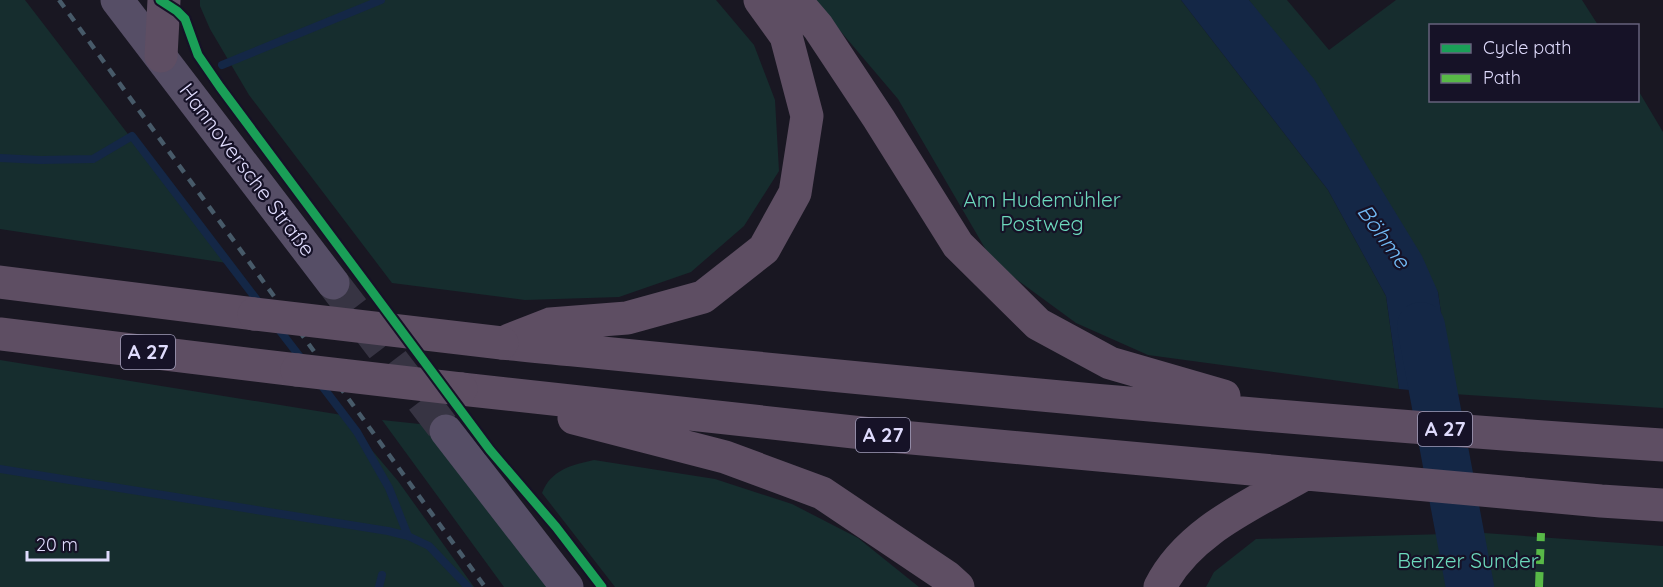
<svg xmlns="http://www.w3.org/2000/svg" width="1663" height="587" viewBox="0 0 1663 587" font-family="Quicksand,sans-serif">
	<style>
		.green { fill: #162d2e }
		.water { fill: #142746 }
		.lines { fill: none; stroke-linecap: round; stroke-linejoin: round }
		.stream { stroke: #142746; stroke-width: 8 }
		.river { stroke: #142746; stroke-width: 48 }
		.major-tunnel { stroke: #373443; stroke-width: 33; stroke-dasharray: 33 16; stroke-linecap: butt }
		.major { stroke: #564e66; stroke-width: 33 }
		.highway { stroke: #5e4e63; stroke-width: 33 }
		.rail { stroke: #475a69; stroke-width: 4.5; stroke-dasharray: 9 8; stroke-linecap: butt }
		.highway-bridge { stroke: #5e4e63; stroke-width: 33 }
		.quiet { stroke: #58b947; stroke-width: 8; stroke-dasharray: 15 8; stroke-linecap: butt }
		.cycleway-casing { stroke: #161227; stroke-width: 13 }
		.cycleway { stroke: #1a9f57; stroke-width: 9 }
		.labels { text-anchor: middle; stroke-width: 4.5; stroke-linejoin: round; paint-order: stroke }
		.shield { fill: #161227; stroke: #a39fbc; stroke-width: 1.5 }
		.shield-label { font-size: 20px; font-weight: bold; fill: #dfdbfc }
		.street-label { font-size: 21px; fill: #dfdbfc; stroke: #161227 }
		.park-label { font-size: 21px; fill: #6cd8bc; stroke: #161227 }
		.water-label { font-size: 22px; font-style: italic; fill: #71b9f4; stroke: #161227 }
	</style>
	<rect width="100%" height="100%" fill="#191722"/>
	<path class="green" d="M0 0H25L227 263 0 229Z
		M200 0H716L754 45 775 100 779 171 744 226 691 272 619 297 525 300 392 283 249 95 210 29 200 6Z
		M814 0H1181L1328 190 1386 296 1399 389 1148 355 1076 323 993 262 898 99Z
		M1249 0H1287L1329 50 1396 0H1582L1598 25 1430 26V100H1638V90L1663 132V408L1453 394 1438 292Z
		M0 360 342 415 398 481 474 587H0Z
		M382 420 429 425 552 587H504Z
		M594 460 715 479 792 504 858 538 919 587H615L542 493C551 470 571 465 594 460Z
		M1484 533 1663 546V587H1206L1214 572 1256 539Z"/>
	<path class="water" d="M1181 0H1249L1314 79 1422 256 1438 292 1453 394 1399 389 1386 296 1328 190Z"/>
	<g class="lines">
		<path class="stream" d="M222 65 381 0
			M0 158 41 160 93 159 132 136 260 304
			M277 327 304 362
			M319 382 357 432 389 488 408 536
			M0 469 388 531 408 536 429 546 468 587
			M379 587 382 575"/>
		<path class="river" d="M1421 326 1470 587"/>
		<path class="major-tunnel" d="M333 283 446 431"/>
		<path class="major" d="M117 0 333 283
			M446 431 567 587"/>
		<path class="highway" d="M795 0 818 27 879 119 958 245 1038 324 1110 363 1224 396
			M161 56 164 0
			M0 282 254 314
			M0 334 297 370
			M509 340 550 324 627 318 703 297 764 249 795 193 807 116 786 36 760 0
			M502 343C888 381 1275 420 1663 445
			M461 389 890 436 1601 501 1663 505
			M574 418 725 457 822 493 947 577 958 587
			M1160 587C1188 531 1253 504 1305 474"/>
		<path class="rail" d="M59 0 485 587"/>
		<path class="highway-bridge" d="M254 314 502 343
			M297 370 461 389"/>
		<path class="quiet" d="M1539 587 1541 533"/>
		<g class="cycleway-casing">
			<path id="cycleway" d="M160 0 177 11 185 19 198 55 220 87 490 450 556 527 602 587"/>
		</g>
		<use href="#cycleway" class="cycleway"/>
	</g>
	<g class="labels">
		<g class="shield">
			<rect x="121" y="335" width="54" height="34" rx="4.5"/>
			<rect x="1418" y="412" width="54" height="34" rx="4.5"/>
			<rect x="856" y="418" width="54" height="34" rx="4.5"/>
		</g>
		<g class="shield-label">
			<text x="148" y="359">A 27</text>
			<text x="1445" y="436">A 27</text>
			<text x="883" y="442">A 27</text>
		</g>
		<g class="street-label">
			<text transform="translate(247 170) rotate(53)" y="7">Hannoversche Straße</text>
		</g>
		<g class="park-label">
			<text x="1042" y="207">Am Hudemühler<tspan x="1042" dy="24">Postweg</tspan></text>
			<text x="1468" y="568">Benzer Sunder</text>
		</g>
		<g class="water-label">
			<text transform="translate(1384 236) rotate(54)" y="8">Böhme</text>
		</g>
	</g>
	<rect x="1429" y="24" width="210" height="78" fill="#161227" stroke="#66627c" stroke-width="1.5"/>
	<rect x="1441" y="44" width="30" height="9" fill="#1a9f57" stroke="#66627c" stroke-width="1.5"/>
	<text x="1483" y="54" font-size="18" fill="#dfdbfc">Cycle path</text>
	<rect x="1441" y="74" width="30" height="9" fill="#58b947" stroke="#66627c" stroke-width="1.5"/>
	<text x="1483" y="84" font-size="18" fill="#dfdbfc">Path</text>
	<path d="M27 551v9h81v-9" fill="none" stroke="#dfdbfc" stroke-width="3"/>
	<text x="36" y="551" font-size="18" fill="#dfdbfc" stroke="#161227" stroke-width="4.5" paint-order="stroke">20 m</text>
</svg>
